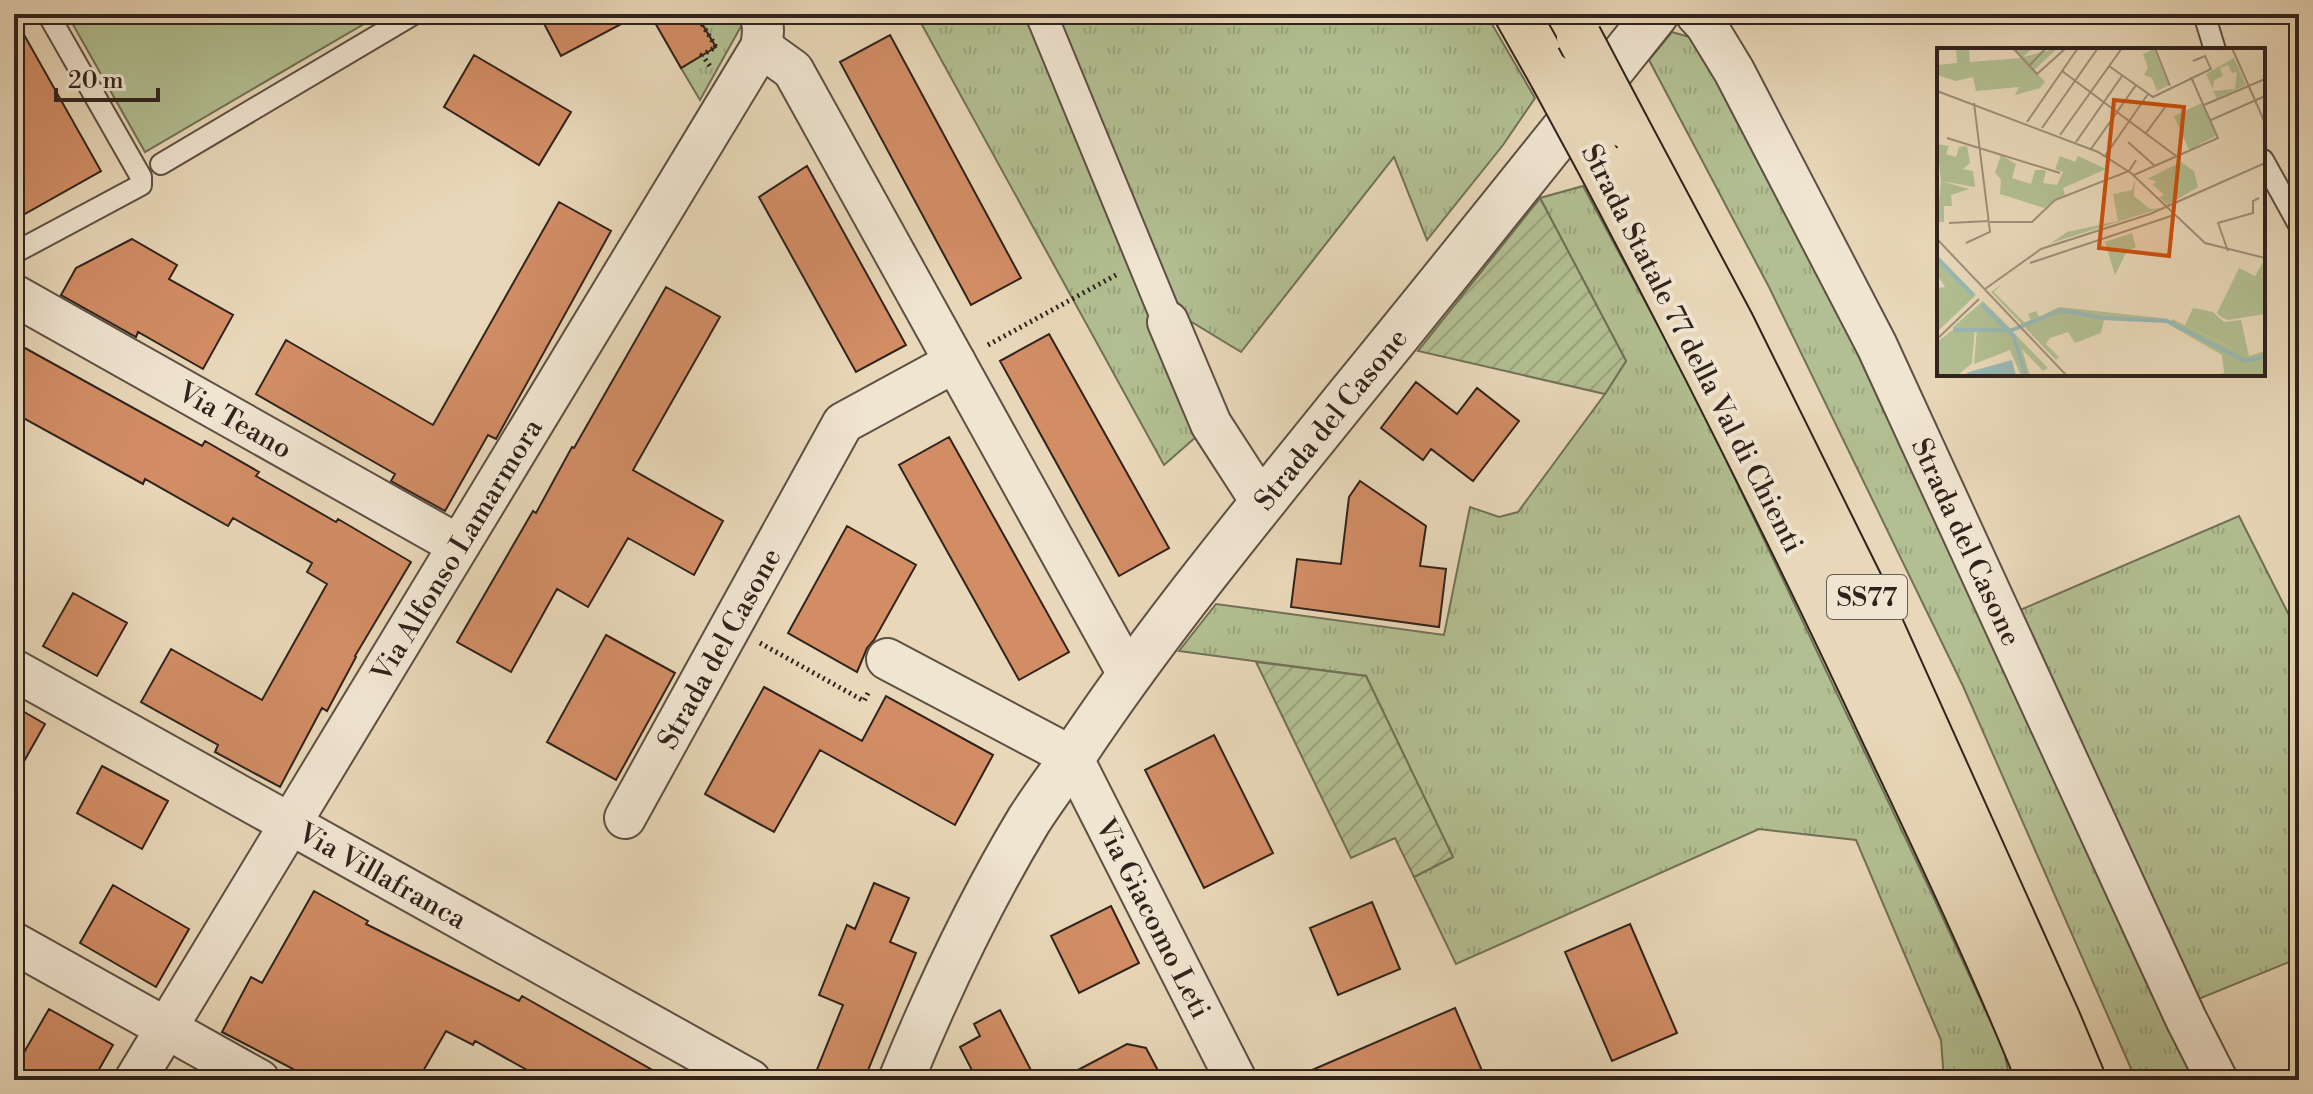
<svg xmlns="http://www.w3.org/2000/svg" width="2313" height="1094" viewBox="0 0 2313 1094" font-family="'Libre Bodoni',serif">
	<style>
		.grass { fill: url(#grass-tufts); stroke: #717157; stroke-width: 2 }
		.garden { fill: url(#garden-furrows); stroke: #717157; stroke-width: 2 }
		.pitch { fill: #b2bf92; stroke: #717157; stroke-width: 2 }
		.building { fill: #d28d65; stroke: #30231c; stroke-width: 2 }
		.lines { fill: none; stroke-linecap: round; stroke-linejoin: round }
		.service-casing { stroke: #5e5043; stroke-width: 24 }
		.pedestrian-casing { stroke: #5e5043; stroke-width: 34 }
		.minor-casing { stroke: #5e5043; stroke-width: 44 }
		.tertiary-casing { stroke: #5e5043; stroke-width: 48 }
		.trunk-casing { stroke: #30231c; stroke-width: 48 }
		.path { stroke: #30231c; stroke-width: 5; stroke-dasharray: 2 4; stroke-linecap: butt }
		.service { stroke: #f0e5d1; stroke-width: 20 }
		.pedestrian { stroke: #f0e5d1; stroke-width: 30 }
		.minor { stroke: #f0e5d1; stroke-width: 40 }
		.tertiary { stroke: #f0e5d1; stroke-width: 44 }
		.trunk { stroke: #e8d7b8; stroke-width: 44 }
		.trunk-bridge-casing { stroke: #30231c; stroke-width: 48; stroke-linecap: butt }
		.trunk-bridge { stroke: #e8d7b8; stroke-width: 44 }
		.labels { text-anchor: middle; stroke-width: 8; stroke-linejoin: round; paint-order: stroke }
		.shield { fill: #f0e5d1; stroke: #6a5d52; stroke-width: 2 }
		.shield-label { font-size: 26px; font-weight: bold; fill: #30231c }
		.street-label { font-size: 28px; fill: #30231c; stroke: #f0e5d1 }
		.inset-river { fill: none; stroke: #98b8b5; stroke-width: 4 }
		.inset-road { fill: none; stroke: #9e8f7a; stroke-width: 2 }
		.view { fill: #cc510e; fill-opacity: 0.15; stroke: #cc510e; stroke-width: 4 }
		.inset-edge { fill: none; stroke: #30231c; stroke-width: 4 }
	</style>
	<defs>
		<pattern id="grass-tufts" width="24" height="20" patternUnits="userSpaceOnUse" patternTransform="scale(2)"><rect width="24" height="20" fill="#b2bf92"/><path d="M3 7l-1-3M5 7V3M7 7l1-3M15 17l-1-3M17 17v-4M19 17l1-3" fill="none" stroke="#99a47d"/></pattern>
		<pattern id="garden-furrows" width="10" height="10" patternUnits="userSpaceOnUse" patternTransform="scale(2)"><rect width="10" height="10" fill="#b2bf92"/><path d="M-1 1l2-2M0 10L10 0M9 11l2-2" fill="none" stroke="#99a47d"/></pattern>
	</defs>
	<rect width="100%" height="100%" fill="#e8d7b8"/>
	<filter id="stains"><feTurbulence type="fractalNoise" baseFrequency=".0025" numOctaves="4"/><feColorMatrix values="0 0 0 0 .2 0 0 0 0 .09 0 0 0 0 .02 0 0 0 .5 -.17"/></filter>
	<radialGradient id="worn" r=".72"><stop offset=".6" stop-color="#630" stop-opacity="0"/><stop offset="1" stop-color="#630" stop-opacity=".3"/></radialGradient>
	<path class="grass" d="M696 14H740L744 21 700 100 681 68 715 47Z
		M916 14H1486L1535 98 1503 145 1427 240 1394 157 1241 352 1180 315 1197 436 1164 465Z
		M1672 32 1693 38 1816 266 1929 505 2152 995 2197 1080H2136L1963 686 1769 287 1649 60Z
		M1583 186 1694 392 1932 894 2004 1051 2010 1080H1944L1941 1040 1856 840 1759 829 1456 964 1414 877 1453 857 1366 676 1179 651 1216 604 1444 635 1470 507 1499 517 1518 512 1605 394 1626 361 1540 198Z
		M2239 516 2299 635V958L2196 1000 2020 610Z"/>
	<path class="garden" d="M1540 198 1626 361 1605 394 1418 351Z
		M1256 662 1366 676 1453 857 1414 877 1395 838 1351 858Z"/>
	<path class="pitch" d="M67 14H381L145 152Z"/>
	<path class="building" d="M539 14H640L561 56Z
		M650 14H696L716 47 681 68Z
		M14 17 101 171 14 220Z
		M890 35 1021 278 971 305 840 62Z
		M474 55 571 112 539 165 444 107Z
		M807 166 906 345 856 372 759 197Z
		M559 202 611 231 496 439 488 435 445 511 391 481 395 474 256 394 286 340 433 425Z
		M132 239 177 265 169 279 233 315 203 369 138 332 136 337 61 295 76 268Z
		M666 287 720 317 633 470 723 521 694 575 628 538 588 607 557 589 511 672 457 642 533 511 536 513 572 447 574 448Z
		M1049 334 1169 548 1119 576 1000 361Z
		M14 342 202 446 205 441 259 472 256 476 336 522 338 519 411 562 355 656 356 657 327 711 322 708 280 787 215 752 218 745 141 702 171 649 262 700 327 584 307 572 312 563 233 518 228 526 145 479 143 484 14 413Z
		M1416 382 1457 414 1477 388 1519 421 1473 481 1431 449 1423 460 1381 428Z
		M949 437 1069 652 1019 680 899 465Z
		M1360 481 1426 526 1420 566 1446 569 1439 627 1291 607 1297 559 1341 564 1349 497Z
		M847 526 916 565 874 640 867 648 857 672 788 633Z
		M73 593 127 623 97 676 43 646Z
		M606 635 675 673 616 780 547 742Z
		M764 687 862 741 886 696 993 755 955 825 820 750 774 832 705 794Z
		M14 706 45 724 14 779Z
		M1214 735 1273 853 1204 888 1145 770Z
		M102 766 168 801 142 849 77 813Z
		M874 883 909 898 890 942 916 953 864 1080H834L816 1072 843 1005 819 995 847 925 855 929Z
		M113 885 189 929 156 987 80 943Z
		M314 891 368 921 366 924 519 1001 522 996 670 1080H545L475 1041 473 1045 446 1031 418 1080H314L222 1032 251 977 262 983Z
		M1372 902 1400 969 1338 995 1310 928Z
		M1111 906 1139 963 1079 993 1051 936Z
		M1630 924 1677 1033 1612 1061 1565 952Z
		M1455 1008 1486 1080H1289Z
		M49 1009 113 1045 93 1080H37L15 1068Z
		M1000 1010 1036 1080H977L960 1047 980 1036 974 1024Z
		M1127 1044 1146 1048 1163 1080H1059Z"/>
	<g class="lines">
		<g class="service-casing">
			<path id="service" d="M2204 14 2215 50
				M2263 160 2299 225
				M161 164 414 14
				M14 253 141 185V177L48 14"/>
		</g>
		<g class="pedestrian-casing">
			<path id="pedestrian" d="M1041 14 1168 322"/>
		</g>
		<g class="minor-casing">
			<g id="minor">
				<path id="s1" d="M1696 14 1706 25 1734 71 1877 346 2186 1019 2217 1080"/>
				<path d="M761 47 793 70 1128 674"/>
				<path id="s2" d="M14 295 458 545"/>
				<path d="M1168 322 1211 424 1262 503"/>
				<path id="s3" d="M887 659 1072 757 1236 1080"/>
				<path id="s4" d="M14 670 750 1080"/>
				<path id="s5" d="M625 818 843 423 955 362"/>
				<path d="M14 943 259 1080"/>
				<path id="s6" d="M135 1080 761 47C763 36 765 24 759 14"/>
			</g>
		</g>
		<g class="tertiary-casing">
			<g id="tertiary">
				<path id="s7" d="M901 1080C938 990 979 903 1029 820 1043 798 1059 777 1074 755 1157 630 1252 516 1346 399 1450 272 1553 143 1656 14"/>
			</g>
		</g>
		<g class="trunk-casing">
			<path id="trunk" d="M1517 14 1552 76
				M1626 126 1731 323 1876 616 2057 1018 2083 1080
				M1597 159C1698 350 1795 543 1886 738 1940 851 1993 964 2040 1080"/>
		</g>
		<path class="path" d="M696 14 716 47 702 55 710 66
			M988 345 1116 275
			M760 643 864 701 869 691"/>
		<use href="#service" class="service"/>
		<use href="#pedestrian" class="pedestrian"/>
		<use href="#minor" class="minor"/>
		<use href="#tertiary" class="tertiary"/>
		<use href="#trunk" class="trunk"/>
		<g class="trunk-bridge-casing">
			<path id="trunk-bridge" d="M1579 37 1626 126
				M1552 76 1597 159"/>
		</g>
		<use href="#trunk-bridge" class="trunk-bridge"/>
	</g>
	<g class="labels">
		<rect class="shield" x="1827" y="575" width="80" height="44" rx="6"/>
		<g class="shield-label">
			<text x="1867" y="606">SS77</text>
		</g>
		<g class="street-label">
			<text transform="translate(1693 348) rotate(63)" y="10">Strada Statale 77 della Val di Chienti</text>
			<text dy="10" stroke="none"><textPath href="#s7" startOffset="792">Strada del Casone</textPath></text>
			<text dy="10" stroke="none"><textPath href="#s2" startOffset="254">Via Teano</textPath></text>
			<text dy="10" stroke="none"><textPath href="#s1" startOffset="594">Strada del Casone</textPath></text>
			<text dy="10" stroke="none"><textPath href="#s6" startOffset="620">Via Alfonso Lamarmora</textPath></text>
			<text dy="10" stroke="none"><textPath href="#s5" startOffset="194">Strada del Casone</textPath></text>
			<text dy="10" stroke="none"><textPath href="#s4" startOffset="422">Via Villafranca</textPath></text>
			<text dy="10" stroke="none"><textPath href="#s3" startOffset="390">Via Giacomo Leti</textPath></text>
		</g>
	</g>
	<g transform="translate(1937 48)">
		<rect width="328" height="328" fill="#e8d7b8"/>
		<path d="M19 0H32L33 14 84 10 77 0H96L86 9 121 0 97 22 108 34 103 40 78 47 82 39 39 43 36 29 19 33 0 27V17L20 15ZM217 1 232 37 220 43 215 30 207 27 211 20 206 6ZM297 10 309 37 280 50 276 43 298 41 300 24 295 25 291 17 283 20 286 28 277 32 276 41 269 26ZM0 96 12 98 9 106 19 109 22 99 30 98 33 115 26 121 36 123 38 139 4 133ZM64 107 79 116 75 130 94 136 98 122H105L109 123 106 135 120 137 126 124 118 121 123 108 138 114 141 108 169 121 126 140 128 147 107 160 63 146 64 132 58 124ZM244 114 257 123 261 139 231 157 222 149 227 147 216 137 219 133 210 131ZM198 131 197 148 213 161 225 160 114 195 130 184 181 173 176 146 195 142ZM195 185 199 199 190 203 178 227 168 194ZM0 207 39 247 0 284V240L8 239 0 227ZM328 211V266L291 272 284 269 280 265 302 220 318 228ZM65 236 57 244 88 275 94 272 91 266 99 263 102 269 122 259 232 271 167 272 164 285 138 295 131 284 113 290 109 296 122 309 119 312 54 244ZM256 260 276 264 287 274 304 272 312 308 248 277ZM40 280 75 283 111 320 106 323 85 301 93 328H84L73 302 37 316ZM38 281 35 315 20 328H0V294L14 283Z" fill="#b2bf92"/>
		<path d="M46 253 74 281 15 280ZM235 271 312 308 328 303V328H273L287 325 285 307 233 277Z" fill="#b2bf92"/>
		<path d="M4 133 32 141 14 147 15 158H7V174H0Z" fill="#b2bf92"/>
		<path d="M265 55 280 87 252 102 237 68Z" fill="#b2bf92"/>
		<path d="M75 312 79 328H26L32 324Z" fill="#98b8b5"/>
		<path class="inset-river" d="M0 119V147M0 210 36 247M45 257 76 287 89 328M16 282H75L124 262 165 270 230 273 308 313 328 309"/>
		<path class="inset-road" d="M76 0 100 26 129 0M218 0 233 38M295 0 328 75M92 18 109 0M172 18 216 49 274 21 268 8 256 13M125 23 239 108M0 43 161 104 194 125 268 195 328 210M267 57 328 31M274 72 328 48M90 74 141 0M105 80 161 0M209 85 229 58M123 87 185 0M10 90 123 125M139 94 185 28M191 94 218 118M154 101 199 37M168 108 211 46M197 127 281 90 254 29M53 174H95L118 152 192 123 199 112M12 175 52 173M0 191 130 328M29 195 53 184 37 55M291 203 281 175 316 165V153L322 150M93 215 237 167M48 241 104 201 213 166 328 115M0 291 42 251"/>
		<path class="view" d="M177 52 247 59 232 208 162 200Z"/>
		<rect width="328" height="328" class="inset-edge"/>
	</g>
	<rect width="2313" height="1094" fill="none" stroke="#e8d7b8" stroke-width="48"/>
	<rect x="16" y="16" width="2281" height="1062" fill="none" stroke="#30231c" stroke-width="4"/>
	<rect x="24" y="24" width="2265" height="1046" fill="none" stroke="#30231c" stroke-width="2"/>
	<path d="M56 88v12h102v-12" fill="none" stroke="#30231c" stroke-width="4"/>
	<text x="68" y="88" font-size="24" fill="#30231c" stroke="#f0e5d1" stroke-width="6" paint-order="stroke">20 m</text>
	<rect width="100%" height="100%" filter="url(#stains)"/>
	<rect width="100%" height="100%" fill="url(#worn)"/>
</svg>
